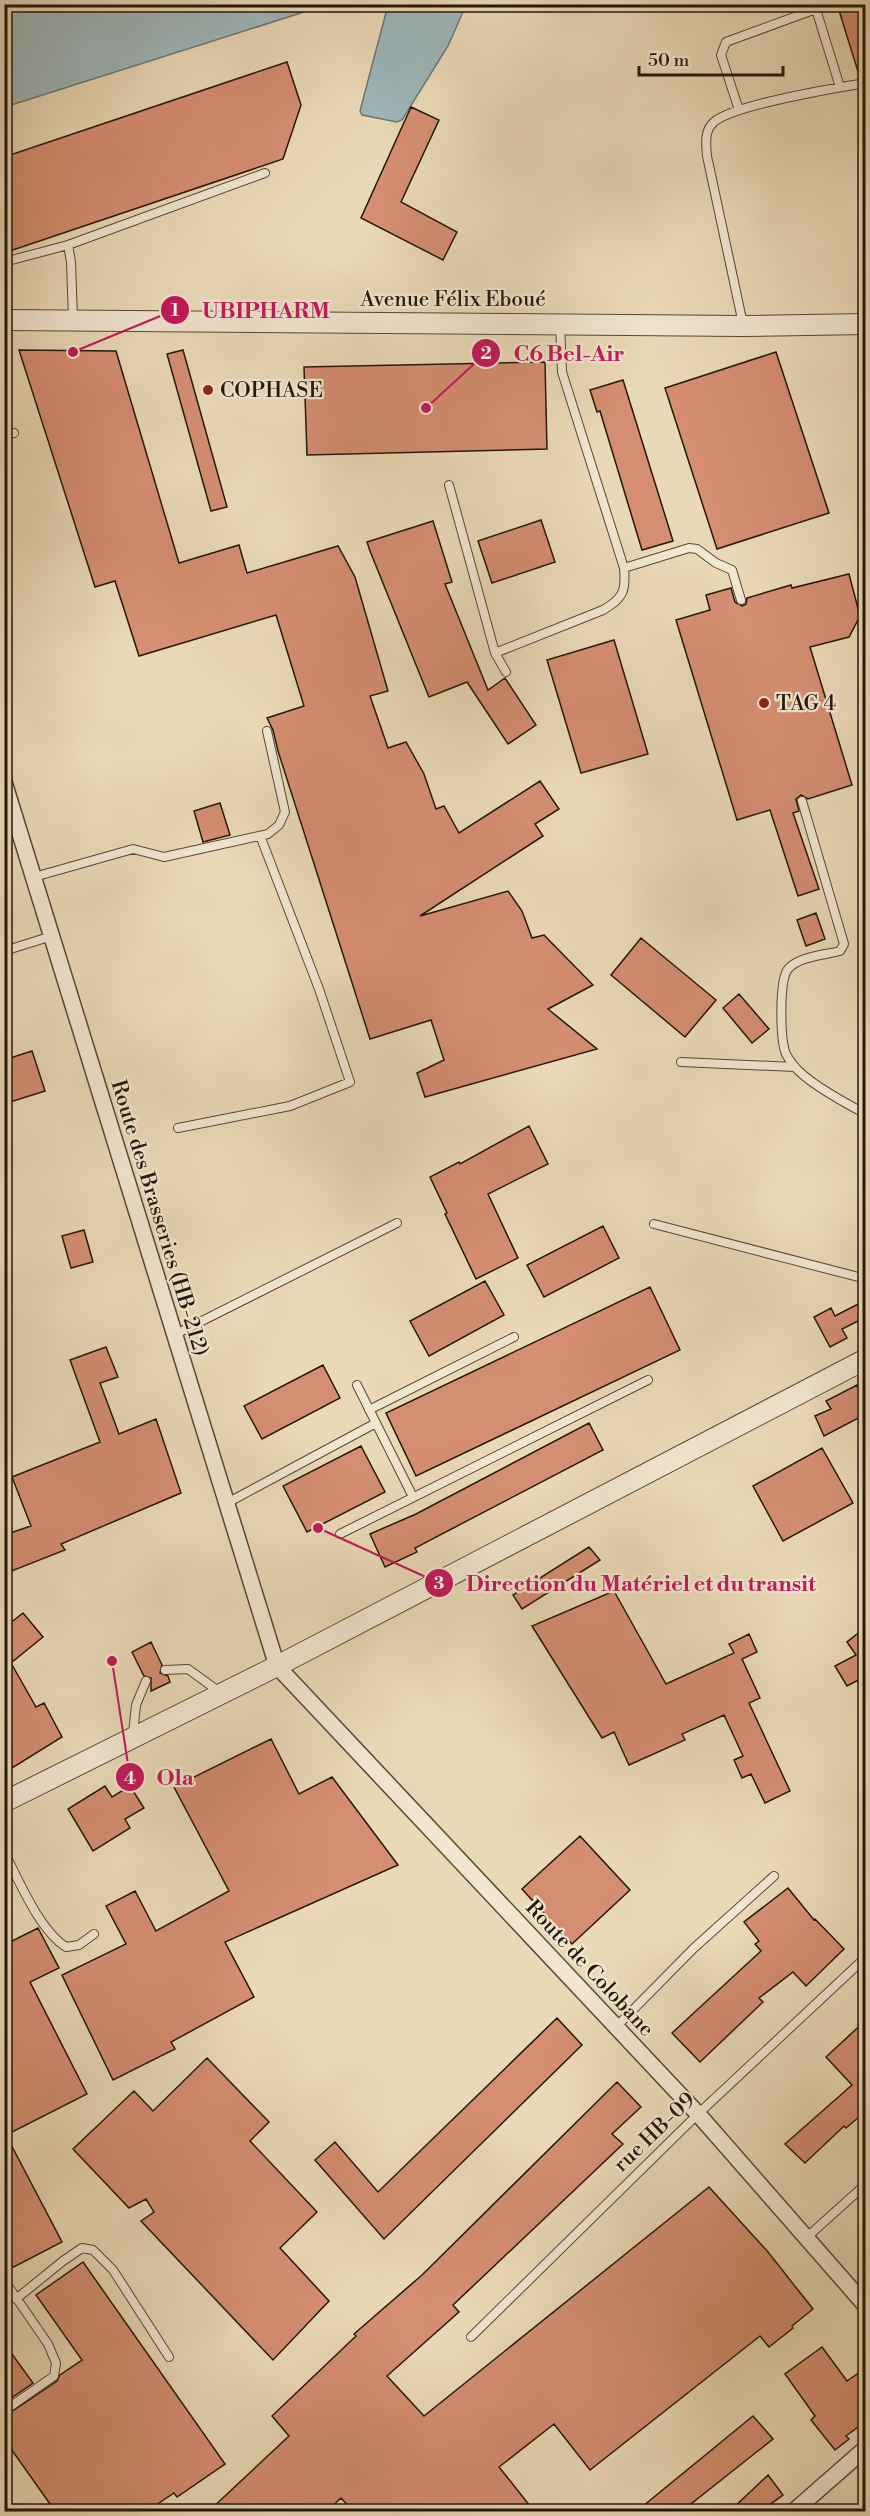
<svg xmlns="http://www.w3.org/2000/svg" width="870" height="2516" viewBox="0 0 870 2516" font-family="'Libre Bodoni',serif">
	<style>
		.water { fill: #9eb7bb; stroke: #6d7774; stroke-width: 1.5 }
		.building { fill: #d58e71; stroke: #23170a; stroke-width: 1.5 }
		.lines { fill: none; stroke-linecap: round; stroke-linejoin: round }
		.service-casing { stroke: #554835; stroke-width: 10 }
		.minor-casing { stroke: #554835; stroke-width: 18 }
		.tertiary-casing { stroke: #554835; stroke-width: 22 }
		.service { stroke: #f1e6d0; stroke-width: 8 }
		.minor { stroke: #f1e6d0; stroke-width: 15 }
		.tertiary { stroke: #f1e6d0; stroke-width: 20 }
		.poi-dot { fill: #8f2418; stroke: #f1e6d0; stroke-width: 2 }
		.labels { text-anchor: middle; stroke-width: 4.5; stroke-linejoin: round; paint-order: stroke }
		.street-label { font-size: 21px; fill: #23170a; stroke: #f1e6d0 }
		.poi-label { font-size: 21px; fill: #23170a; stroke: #f1e6d0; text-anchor: start }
		.leader { fill: none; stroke: #c2185b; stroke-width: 2 }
		.callout-dot { fill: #c2185b; stroke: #f1e6d0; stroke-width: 2 }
		.mark-label { font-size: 18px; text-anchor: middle; font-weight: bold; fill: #fff }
		.callout-label { font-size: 22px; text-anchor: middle; font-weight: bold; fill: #c2185b; stroke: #f1e6d0; stroke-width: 4.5; stroke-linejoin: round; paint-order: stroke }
	</style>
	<rect width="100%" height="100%" fill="#ead9b7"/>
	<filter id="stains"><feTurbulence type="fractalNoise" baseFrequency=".00333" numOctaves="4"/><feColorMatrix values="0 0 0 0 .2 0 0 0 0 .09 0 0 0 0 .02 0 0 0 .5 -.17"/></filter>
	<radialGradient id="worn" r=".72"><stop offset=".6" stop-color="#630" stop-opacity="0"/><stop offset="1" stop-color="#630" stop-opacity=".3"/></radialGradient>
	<path class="water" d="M5 4H326V5L5 107Z
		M388 5H466L448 46 402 120 397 122 362 115 360 111Z"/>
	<path class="building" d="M837 4H866V77L860 78Z
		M287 62 301 105 283 159 4 253V157Z
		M411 107 439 120 401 202 457 232 443 260 361 218Z
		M19 350 116 351 179 563 239 545 247 573 338 546 355 577 388 691 370 696 388 748 406 742 424 774 436 809 444 806 459 833 540 781 559 809 535 824 543 836 420 916 508 891 522 911 532 938 544 935 593 985 548 1009 597 1049 425 1097 417 1073 444 1060 431 1020 370 1039 278 751 273 730 267 718 304 706 276 615 139 656 115 581 95 587Z
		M183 350 227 507 211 511 167 354Z
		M776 352 829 513 717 549 665 388Z
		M545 362 547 449 307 455 304 367Z
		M623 380 673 541 642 550 600 411 597 412 590 390Z
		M541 520 555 562 492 583 478 541Z
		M433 521 452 582 445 584 488 690 505 678 536 725 508 744 467 682 429 697 370 551 367 542Z
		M849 574 860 616 849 637 810 647 852 785 808 799 801 795 796 799 799 811 793 813 819 889 798 896 770 810 737 820 676 620 710 610 706 595 731 588 735 602 742 606 746 604 747 598 791 585 792 588Z
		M614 640 648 754 581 773 547 660Z
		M220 803 230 835 203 842 194 811Z
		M816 913 825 939 806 946 797 920Z
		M641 938 716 1000 685 1037 611 975Z
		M739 994 769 1029 752 1043 723 1008Z
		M32 1051 45 1091 4 1104V1060Z
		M529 1126 548 1164 488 1194 518 1258 476 1279 445 1214 447 1213 430 1177 459 1162 460 1164Z
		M603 1226 619 1258 544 1297 527 1265Z
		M84 1230 93 1262 71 1268 62 1236Z
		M485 1281 504 1315 429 1356 410 1321Z
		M650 1287 680 1350 416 1476 386 1413Z
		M866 1300V1317L842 1329 847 1338 830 1347 814 1317 831 1308 835 1316Z
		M106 1347 118 1377 100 1383 119 1434 156 1419 181 1493 61 1544 65 1550 4 1574V1535L31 1526 12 1477 100 1442 70 1360Z
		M323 1365 340 1398 262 1439 244 1406Z
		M857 1385 866 1401V1414L824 1436 815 1416 831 1409 826 1401Z
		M589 1423 603 1450 415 1548 417 1552 385 1567 370 1534 416 1514Z
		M361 1446 385 1492 307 1532 283 1486Z
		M822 1448 853 1503 783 1541 753 1486Z
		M589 1547 600 1560 522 1609 513 1595Z
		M614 1591 666 1684 734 1653 729 1644 749 1634 757 1652 742 1659 760 1698 749 1703 790 1791 765 1803 751 1774 742 1778 734 1760 743 1756 724 1715 682 1734 685 1740 629 1765 614 1732 602 1738 532 1626Z
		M23 1613 43 1637 11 1663 36 1707 44 1703 62 1737 4 1773V1628Z
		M866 1627V1676L847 1686 835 1666 856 1655 847 1642Z
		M151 1642 162 1665 160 1673 168 1676 170 1682 151 1691V1678L144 1676 132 1652Z
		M271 1739 299 1794 332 1777 398 1865 225 1942 254 1997 171 2042 175 2049 113 2080 62 1975 126 1944 106 1906 135 1891 156 1931 229 1891 174 1787Z
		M105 1786 112 1797 130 1786 144 1808 125 1819 130 1828 93 1851 68 1809Z
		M580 1836 630 1890 572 1944 522 1889Z
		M788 1888 814 1920 815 1919 844 1949 806 1986 793 1972 759 1998 763 2002 700 2062 672 2033 761 1951 755 1944 759 1941 744 1922Z
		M38 1928 59 1968 30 1982 87 2094 6 2135 62 2242 4 2272V1945Z
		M557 2018 582 2045 384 2239 315 2160 335 2142 378 2192Z
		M866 2020V2111L846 2128 844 2126 805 2163 785 2144 852 2085 826 2057Z
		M207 2058 269 2122 250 2141 317 2212 280 2248 329 2301 273 2360 141 2221 154 2212 146 2199 129 2208 73 2149 134 2091 153 2111Z
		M617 2082 641 2107 612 2134 623 2144 453 2305 459 2312 387 2376 424 2416 709 2187 768 2252 813 2309 792 2326 793 2328 769 2347 760 2336 590 2470 554 2424 499 2467 534 2511H353L341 2498 327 2511H209L289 2436 272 2416 356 2336 354 2334 422 2275Z
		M83 2262 225 2464 177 2497 174 2493 147 2511H55L4 2439V2417L57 2381 60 2375 82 2360 36 2295Z
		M4 2343 33 2383 4 2403Z
		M822 2347 847 2381 866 2368V2421L846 2436 849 2439 835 2450 811 2420 815 2416 785 2374Z
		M753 2416 773 2439 682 2511H637Z
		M768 2475 783 2495 761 2511H730Z"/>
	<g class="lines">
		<g class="service-casing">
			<path id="service" d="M815 6 840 87
				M739 110 721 55 726 42 816 9
				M4 262 68 245
				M73 319 71 262 68 245 265 173
				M743 324 707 156C706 145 704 130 714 122 734 105 835 88 866 83
				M4 436 14 433
				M449 485 495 653 506 672
				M624 568 689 548 697 549 716 563 732 570 741 600
				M495 653 603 610C624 598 626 590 624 568L562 372 560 324
				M802 801 844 944 840 951C825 955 799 956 788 969 779 980 780 1040 786 1054 788 1058 791 1062 794 1066 808 1083 845 1103 866 1114
				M34 877 133 849 164 857 268 834 279 825 285 812 267 731
				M4 951 52 936
				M681 1062 795 1067
				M178 1128 290 1106 350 1082 319 989 261 838
				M654 1224 866 1279
				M174 1335 397 1223
				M357 1385 413 1497
				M369 1410 514 1337
				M227 1503 376 1423
				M340 1534 648 1380
				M165 1670 188 1669 221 1693
				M133 1734 136 1705 146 1681
				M4 1852C19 1880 39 1930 66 1947L79 1945 94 1934
				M616 2027 694 1948 774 1876
				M806 2238 866 2184
				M4 2280 48 2344 56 2363 54 2376 4 2411
				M16 2299 63 2261 82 2248 93 2250 113 2270 169 2357
				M471 2337 698 2114 866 1957"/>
		</g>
		<g class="minor-casing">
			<path id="minor" d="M4 782 277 1666 698 2114 866 2306
				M793 2512 866 2448"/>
		</g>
		<g class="tertiary-casing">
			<path id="tertiary" d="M4 320 743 326 866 324
				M4 1802 277 1666 866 1359"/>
		</g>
		<use href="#service" class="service"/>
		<use href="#minor" class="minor"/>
		<use href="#tertiary" class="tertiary"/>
	</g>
	<g class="poi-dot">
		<circle cx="208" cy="390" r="6"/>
		<circle cx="764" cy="703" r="6"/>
	</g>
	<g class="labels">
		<g class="street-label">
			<text x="453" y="306">Avenue Félix Eboué</text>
			<text transform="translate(160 1218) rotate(73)" y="7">Route des Brasseries (HB-212)</text>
			<text transform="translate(590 1968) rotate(47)" y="7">Route de Colobane</text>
			<text transform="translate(654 2132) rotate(-44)" y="7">rue HB-09</text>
		</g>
		<g class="poi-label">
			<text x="220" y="397">COPHASE</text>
			<text x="776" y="710">TAG 4</text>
		</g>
	</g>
	<path class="leader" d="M73 352L175 310M426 408L486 353M318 1528L439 1583M112 1661L130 1777"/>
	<g class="callout-dot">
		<circle cx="73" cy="352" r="6"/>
		<circle cx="426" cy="408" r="6"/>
		<circle cx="318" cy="1528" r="6"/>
		<circle cx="112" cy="1661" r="6"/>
		<circle cx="175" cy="310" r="15"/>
		<circle cx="486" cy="353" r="15"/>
		<circle cx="439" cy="1583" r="15"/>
		<circle cx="130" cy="1777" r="15"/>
	</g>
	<g class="mark-label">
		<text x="175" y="316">1</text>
		<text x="486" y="359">2</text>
		<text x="439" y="1589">3</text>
		<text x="130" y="1784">4</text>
	</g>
	<g class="callout-label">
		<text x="266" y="318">UBIPHARM</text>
		<text x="569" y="361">C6 Bel-Air</text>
		<text x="641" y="1591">Direction du Matériel et du transit</text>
		<text x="175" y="1785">Ola</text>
	</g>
	<rect width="870" height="2516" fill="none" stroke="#ead9b7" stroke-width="24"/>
	<rect x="6" y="6" width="858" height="2504" fill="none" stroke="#23170a" stroke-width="3"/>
	<rect x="12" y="12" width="846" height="2492" fill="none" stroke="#23170a" stroke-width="1.5"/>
	<path d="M639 66v9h144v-9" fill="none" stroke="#23170a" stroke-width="3"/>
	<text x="648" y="66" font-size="18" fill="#23170a" stroke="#f1e6d0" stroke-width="4.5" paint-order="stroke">50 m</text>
	<rect width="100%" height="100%" filter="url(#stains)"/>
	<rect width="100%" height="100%" fill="url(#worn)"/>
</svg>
